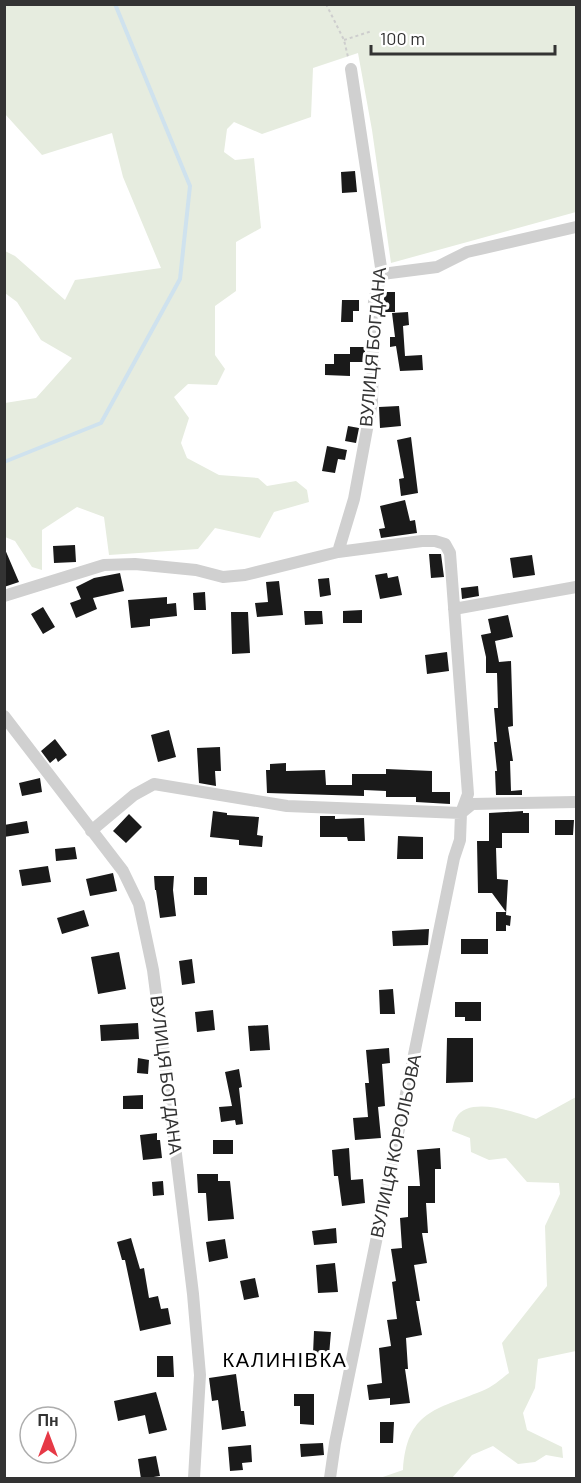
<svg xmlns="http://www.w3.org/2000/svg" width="581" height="1483" viewBox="0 0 581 1483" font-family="Barlow,sans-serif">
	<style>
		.green { fill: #e6ecdf }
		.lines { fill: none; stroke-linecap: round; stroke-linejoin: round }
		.stream { stroke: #cfe2ee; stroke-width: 4 }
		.building { fill: #1a1a1a }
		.path { stroke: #cdcdcd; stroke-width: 2; stroke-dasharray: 3 3; stroke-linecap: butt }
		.minor { stroke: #d0d0d0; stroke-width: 12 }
		.labels { text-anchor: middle; stroke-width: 6; stroke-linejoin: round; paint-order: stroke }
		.street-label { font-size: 18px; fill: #333; stroke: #fff }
		.neighbourhood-label { font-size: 20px; letter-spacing: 1.5px; fill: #000; stroke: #fff }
	</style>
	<rect width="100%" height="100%" fill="#fff"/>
	<path class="green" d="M5 4 576 5V212L391 263 372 130 358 53 313 68 311 117 262 134 234 122 227 129 224 152 235 160 254 158 261 228 236 242V291L215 306V355L225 369 217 385 188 384 174 397 189 418 181 443 187 458 219 475 258 478 267 486 296 481 307 490 309 502 274 512 260 538 215 528 198 549 109 555 104 517 77 507 42 530V570L32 567 15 541 5 537V403L36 398 72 358 41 340 17 302 5 293V251L15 256 65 300 75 280 161 268 123 177 112 133 42 155 5 114Z
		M576 1097V1351L538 1359 535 1388 523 1413 527 1430 562 1447 563 1458 546 1455 535 1462 518 1464 493 1446 472 1455 452 1478H380L403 1470C407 1411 435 1410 482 1391 491 1388 501 1379 509 1373L502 1343 547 1286 545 1226 560 1194 559 1183 527 1182 506 1158 489 1160 471 1152 470 1138 452 1131C453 1127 454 1121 456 1118 469 1095 517 1113 536 1119Z"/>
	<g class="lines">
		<path class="stream" d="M4 462 101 423 180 279 190 186 115 4"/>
	</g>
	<path class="building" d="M355 171 357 192 342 193 341 172Z
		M385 292H395V312H382Z
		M342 300H359V311H353V322H341Z
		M408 312 409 325 403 326 405 356 422 355 423 370 400 371 396 346 390 347V337H395L392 313Z
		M350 347H365V362H350V376L325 375V364H334V354H350Z
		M399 406 401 426 380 428 379 407Z
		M348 426 359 428 356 443 345 441Z
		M411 437 418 493 401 496 399 479 404 478 397 440Z
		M327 446 347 450 345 460 338 459 335 473 322 471Z
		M405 500 410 521 415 520 417 533 381 538 379 529 385 528 380 506Z
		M75 545 76 562 54 563 53 546Z
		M4 547 19 582 4 587Z
		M429 554H441L444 577 431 578Z
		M532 555 535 575 513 578 510 558Z
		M120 573 124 591 93 598 97 609 76 618 70 603 81 599 76 587 94 578Z
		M387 573 388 578 398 576 402 595 380 599 375 575Z
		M329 578 331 595 320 597 318 579Z
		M279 581 283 615 257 617 255 603 268 602 266 582Z
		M478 586 479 596 462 599 461 588Z
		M205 592 206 610H194L193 593Z
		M167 597V604L176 603 177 616 150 619V626L131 628 128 600Z
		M43 607 55 627 43 634 31 614Z
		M362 610V623H343V611Z
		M304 611H322L323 624 305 625Z
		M231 612H248L250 653 232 654Z
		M508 615 513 637 495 641 499 662 511 661 513 726 508 727 513 761H510L511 791 522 790V795H496L495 771H497L494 742H497L494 708H498L497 673H486V657L481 635 491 633 488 619Z
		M447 652 449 671 427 674 425 655Z
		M169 730 176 757 158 762 151 735Z
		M55 739 67 755 58 762 56 758 50 763 41 751Z
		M220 747 221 771H215L216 786 199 783 197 748Z
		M286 763V771L325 770 326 785H352V774H386V769L432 771V792H450V804L416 802V797H386V791L364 790V796L267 793 266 770H270V764Z
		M40 778 42 792 22 796 19 783Z
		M213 811 227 813V815L259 817 257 835 263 836 262 847 239 845V840L210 837Z
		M523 811V813H529V833H502V848H496L497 879 508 880 506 915 511 916 510 926 506 925V931H496V912H506L492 893H478L477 841H489V813Z
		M129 814 142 827 126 843 113 831Z
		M320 816H335V819L364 818 365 841H348L347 837H320Z
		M555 820H574L573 835H555Z
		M27 821 29 833 4 837V825Z
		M398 836 423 837V859H397Z
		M75 847 77 859 56 861 55 849Z
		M48 866 51 882 22 886 19 870Z
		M113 873 117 891 90 896 86 879Z
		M154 876H174L173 890 176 916 160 918 156 890H155Z
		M194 877H207V895H194Z
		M84 910 89 926 62 934 57 918Z
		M429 929 428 945 393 946 392 931Z
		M461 939H488V954H461Z
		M119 952 126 989 98 994 91 957Z
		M192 959 195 983 182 985 179 961Z
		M393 989 395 1014H380L379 990Z
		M455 1002H481V1021H465V1017H455Z
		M213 1010 215 1030 197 1032 195 1012Z
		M138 1023 139 1039 101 1041 100 1025Z
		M268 1025 270 1050 250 1051 248 1026Z
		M447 1038H473V1082L446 1083Z
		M389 1048 390 1063 382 1064 385 1106 378 1107 381 1138 355 1140 353 1118 368 1117 365 1083H369L366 1050Z
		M138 1058 149 1060 148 1074 137 1073Z
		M239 1069 242 1087 239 1088 243 1124 236 1125 235 1120 221 1122 219 1107 232 1106 225 1072Z
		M143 1095V1109H123V1096Z
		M157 1133V1140H160L162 1158 143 1160 140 1135Z
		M213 1140H233V1154H213Z
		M349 1148 351 1180 363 1179 365 1203 342 1206 338 1176H334L332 1150Z
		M440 1148 441 1169H435V1203H426L428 1233H422L427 1263 414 1265 420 1301H416L422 1335 406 1338 408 1369H405L410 1403 390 1405V1398L369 1400 367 1385 382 1383 379 1348 391 1346 387 1320 397 1319 392 1282 396 1281 391 1249 402 1248 400 1218 408 1217V1186H420L417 1150Z
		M197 1174H218V1181H230L234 1219 208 1221 206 1193H198Z
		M163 1181 164 1195 153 1196 152 1182Z
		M336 1228 337 1243 314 1245 312 1231Z
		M131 1238 140 1269 144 1268 149 1298 158 1296 161 1309 168 1308 171 1324 140 1331 125 1260H122L117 1242Z
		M225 1239 228 1258 209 1262 206 1242Z
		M335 1263 338 1292 318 1293 316 1265Z
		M255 1278 259 1297 244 1300 240 1281Z
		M314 1331 331 1332 329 1355 313 1354Z
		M157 1356H173L174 1377H157Z
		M236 1374 241 1411H244L246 1426 222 1430 218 1400 212 1401 209 1378Z
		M156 1392 167 1430 149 1434 145 1415 118 1421 114 1401Z
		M294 1394H314V1425L300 1424V1406H294Z
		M380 1422H394L393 1443H380Z
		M323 1443 324 1455 301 1457 300 1444Z
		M251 1445 252 1462 242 1463 243 1470 230 1471 228 1447Z
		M156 1456 160 1476 141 1479 138 1459Z"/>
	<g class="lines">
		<path class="path" d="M326 4 344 40 348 57
			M344 40 372 31"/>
		<path class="minor" d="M382 274 437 267 467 252 576 227
			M338 552 354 499 372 402 374 300 382 274 351 69
			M4 596 104 565 135 564 196 570 223 577 245 575 338 552 422 541H435L445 544 450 553 468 794 461 813 460 840 454 858 335 1443 330 1478
			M454 609 576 587
			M4 716 123 871 139 904 153 970 162 1039 193 1294 200 1375 194 1478
			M91 831 134 795 154 784 287 806 461 813 472 804 576 802"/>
	</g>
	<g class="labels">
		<g class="street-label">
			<text transform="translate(373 347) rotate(-85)" y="6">ВУЛИЦЯ БОГДАНА</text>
			<text transform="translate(166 1075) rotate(83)" y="6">ВУЛИЦЯ БОГДАНА</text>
			<text transform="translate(396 1146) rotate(-78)" y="6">ВУЛИЦЯ КОРОЛЬОВА</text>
		</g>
		<g class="neighbourhood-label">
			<text x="285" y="1367">КАЛИНІВКА</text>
		</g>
	</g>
	<rect width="581" height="1483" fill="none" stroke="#333333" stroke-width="12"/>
	<g transform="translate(48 1435)"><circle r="28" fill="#ffffff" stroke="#adadad" stroke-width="1.5"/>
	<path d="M0-4.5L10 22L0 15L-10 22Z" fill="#e63946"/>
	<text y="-9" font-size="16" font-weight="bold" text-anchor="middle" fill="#333333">Пн</text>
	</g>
	<path d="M371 45v9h184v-9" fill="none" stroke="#333333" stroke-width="3"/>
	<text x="380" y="45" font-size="18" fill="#333333" stroke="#ffffff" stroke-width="4.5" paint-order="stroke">100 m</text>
</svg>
